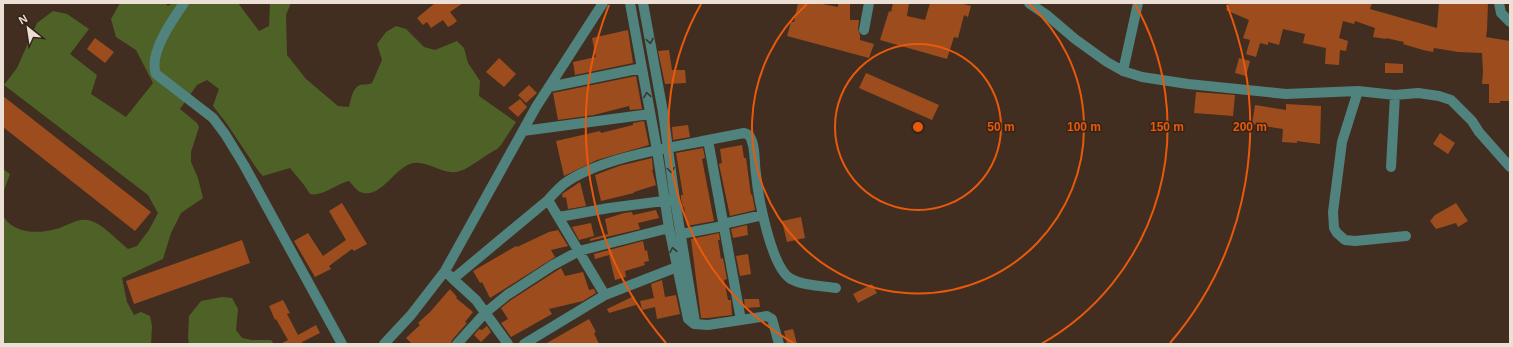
<svg xmlns="http://www.w3.org/2000/svg" width="1513" height="347" viewBox="0 0 1513 347" font-family="Helvetica,sans-serif">
	<style>
		.green { fill: #4e6227 }
		.building { fill: #9d4d1d }
		.lines { fill: none; stroke-linecap: round; stroke-linejoin: round }
		.minor { stroke: #50827e; stroke-width: 10 }
		.oneway { stroke: #3b372b }
		.ring { fill: none; stroke: #e8590c; stroke-width: 2 }
		.centre { fill: #e8590c; stroke: #362416; stroke-width: 2 }
		.ring-label { font-size: 12px; text-anchor: middle; font-weight: bold; fill: #e8590c; stroke: #362416; stroke-width: 3; stroke-linejoin: round; paint-order: stroke }
	</style>
	<rect width="100%" height="100%" fill="#412e20"/>
	<path class="green" d="M120 3H165L168 6 173 3H238L259 31 269 26 270 3H291L286 15 287 55 306 79 338 106 349 107C351 100 352 88 360 85 363 84 369 85 372 83 373 82 380 64 382 60L377 44 386 32 396 26 406 29 424 47 435 50 457 41 464 48 468 63 480 81 479 96 516 122 501 145 497 149C485 155 472 167 460 171 443 177 427 158 410 164 393 170 380 200 360 192 356 190 352 184 349 181 336 184 322 197 310 194L304 185 290 168 263 176 259 172 227 124 213 106 219 89 207 80 197 85 180 109 197 123 199 127 191 152V162L198 178 203 198 181 213 171 233 163 259 122 278 127 302 134 315 141 312 150 316 152 326 151 344H3V216C14 234 38 234 56 229 67 226 77 218 88 220 102 223 117 240 128 249L137 246 149 230 158 213 148 195 4 85 17 68 37 23 53 11 67 14 89 29 70 54 97 75 91 94 126 117 153 83 136 50 116 37 111 19Z
		M3 169 10 174 3 193Z
		M222 297 232 298 238 309 236 330 242 338 252 340H271L274 344H189L188 338 189 316 201 301Z"/>
	<path class="building" d="M435 3H463L450 12 457 21 452 25 448 27 443 20 431 28 427 22 423 25 417 18Z
		M798 3H817L838 7V3H850V20H859L858 29 860 35V40L874 44 869 58 787 36 791 22H794Z
		M893 3H909L907 16 925 20 930 3H960L971 6 968 17 964 15 958 38 954 37 947 59 880 40 889 11 891 12Z
		M1229 3H1372L1370 9 1437 28 1439 3H1488L1487 30 1486 37 1510 41V101H1500V103H1489V84H1482L1483 72 1482 53 1458 52 1434 48 1433 52 1423 50 1403 44 1404 42 1386 38V39L1373 37 1375 28 1355 21 1354 24 1343 21 1339 38 1348 41 1346 51 1340 50 1339 65 1325 64 1326 48 1303 43 1305 34 1283 29 1279 45 1268 42V45L1260 43 1256 57 1246 54 1250 40 1243 38 1249 20 1226 10Z
		M628 30 633 63 575 75 573 62 596 57 592 38Z
		M95 38 114 52 105 63 87 49Z
		M669 50 672 70H685L686 83 665 84 658 51Z
		M499 58 516 74 504 87 486 72Z
		M1239 58 1250 61 1246 76 1235 73Z
		M1385 63 1403 64V73H1385Z
		M866 73 939 105 932 120 859 88Z
		M636 76 642 109 630 110 629 106 594 115 558 120 553 93Z
		M529 85 537 93 526 103 518 95Z
		M1196 92 1235 95 1233 116 1194 113Z
		M3 96 151 212 135 231 3 127Z
		M520 99 527 107 518 117 508 108Z
		M1286 104 1321 106 1320 144 1297 141V143L1282 142 1283 129 1252 124 1255 105 1286 110Z
		M644 121 649 145 597 160 564 176 556 141 600 131 601 133 633 125V123Z
		M688 125 690 137 673 140 672 127Z
		M1440 133 1455 143 1448 154 1433 144Z
		M742 145 744 158H746L751 195 752 194 755 210 730 216 719 164 722 163 720 149Z
		M703 148 705 158 702 159 714 221 687 226 684 207H683L681 199V195H683L676 153Z
		M652 158 653 170H652L656 185 634 192V193L601 201 595 175 619 166Z
		M580 182 586 206 568 209 566 197 563 198 562 194Z
		M342 203 367 244 354 251 352 249 329 266 331 269 315 277 294 241 308 233 323 256 346 240 329 211Z
		M1456 203 1468 221 1458 227 1456 223 1436 229 1430 221 1435 215Z
		M656 210 659 218 638 223 640 229 590 241V239L608 234 605 219 624 213 632 212 633 215Z
		M801 217 805 238 787 242 782 221Z
		M591 223 594 236 579 240 572 227Z
		M747 225 748 235 733 238 731 229Z
		M558 230 568 246 551 250 555 257 490 298 482 282 480 283 473 271 516 246 517 247 549 232Z
		M719 233 720 240H718L721 259 723 258 727 279 724 280 728 300H731L732 315 708 318H701L691 239Z
		M242 240 250 263 134 304 126 281Z
		M643 241 645 251 647 250 649 261 644 262 645 265 625 271 626 277 615 280 609 255 595 259 594 254Z
		M748 254 751 274 740 276 736 256Z
		M561 268 565 276 583 272 589 290 594 289 596 293 583 301 549 309 552 314 511 337 501 323 508 319 501 308 511 300Z
		M662 280 665 297 676 295 680 314 657 319 655 307 642 310 640 301 654 298 651 284Z
		M872 284 877 293 858 303 853 294Z
		M450 289 457 297 456 298 473 312 465 322 467 323 452 340 451 344H412L406 338 420 325 418 323 430 312Z
		M634 296 636 305 609 313 607 309Z
		M744 299H759L760 307 745 308Z
		M283 300 290 313 287 314 298 335 316 325 320 333 302 342 303 344H280L288 340 276 319 275 320 269 306Z
		M589 319 596 332 594 333 599 344H545Z
		M487 326 491 332 481 342 474 335 479 329 482 330Z
		M793 329 797 344H787L784 331Z"/>
	<g class="lines">
		<path class="minor" d="M184 3C173 19 148 54 156 74L213 118 225 134 244 165 342 344
			M643 3 663 112 675 200 695 322
			M1029 3 1048 16 1075 39 1107 62 1123 71 1142 77 1188 84 1286 94 1358 91 1395 95 1418 93 1439 96 1451 100 1472 121 1479 132 1510 167
			M1499 3 1501 13 1510 22
			M864 30 869 3
			M1123 71 1138 3
			M549 87 642 68
			M1358 91 1342 142 1333 212 1334 228 1337 233 1345 240 1355 241 1406 236
			M523 131 650 114
			M708 140 744 133 749 135C756 145 754 162 756 174 758 196 771 268 791 279 804 286 822 286 836 288
			M1391 167 1395 95
			M548 200 605 295
			M559 217 609 208 671 200
			M723 224 763 215
			M681 234 723 226
			M445 271 453 279 548 200C554 193 560 186 568 181 605 157 665 149 708 140L741 320 708 325 694 324 688 319 669 228 657 150 630 3
			M453 279 476 300 508 344
			M741 320 767 316 772 319 779 344
			M384 344 411 315 445 271 536 107 603 3
			M457 344 485 313 507 295 553 265 579 251 669 228
			M524 344 605 295 677 267"/>
	</g>
	<defs><path id="oneway-chevron" d="M-2-3.5L2.5 0L-2 3.5" fill="none" stroke-width="1.6" stroke-linecap="round" stroke-linejoin="round"/></defs>
	<g class="oneway">
		<use href="#oneway-chevron" transform="translate(650 41) rotate(80)"/>
		<use href="#oneway-chevron" transform="translate(647 95) rotate(-99)"/>
		<use href="#oneway-chevron" transform="translate(671 170) rotate(82)"/>
		<use href="#oneway-chevron" transform="translate(673 250) rotate(-101)"/>
	</g>
	<g class="ring">
		<circle cx="918" cy="127" r="83"/>
		<path d="M1029 4A166 166 0 1 1 807 4"/>
		<path d="M795 344A249 249 0 0 1 701 4M1135 4A249 249 0 0 1 1041 344"/>
		<path d="M666 343A332 332 0 0 1 609 5M1227 5A332 332 0 0 1 1170 343"/>
	</g>
	<circle cx="918" cy="127" r="6" class="centre"/>
	<g class="ring-label">
		<text x="1001" y="131">50 m</text>
		<text x="1084" y="131">100 m</text>
		<text x="1167" y="131">150 m</text>
		<text x="1250" y="131">200 m</text>
	</g>
	<rect width="1513" height="347" fill="none" stroke="#ebdfd6" stroke-width="8"/>
	<g transform="translate(28 28) rotate(330)" stroke="#362416" stroke-width="3" paint-order="stroke">
	<path d="M0-3L7 15L0 10L-7 15Z" fill="#ebdfd6"/>
	<text y="-6" font-size="11" font-weight="bold" text-anchor="middle" fill="#ebdfd6">N</text>
	</g>
</svg>
